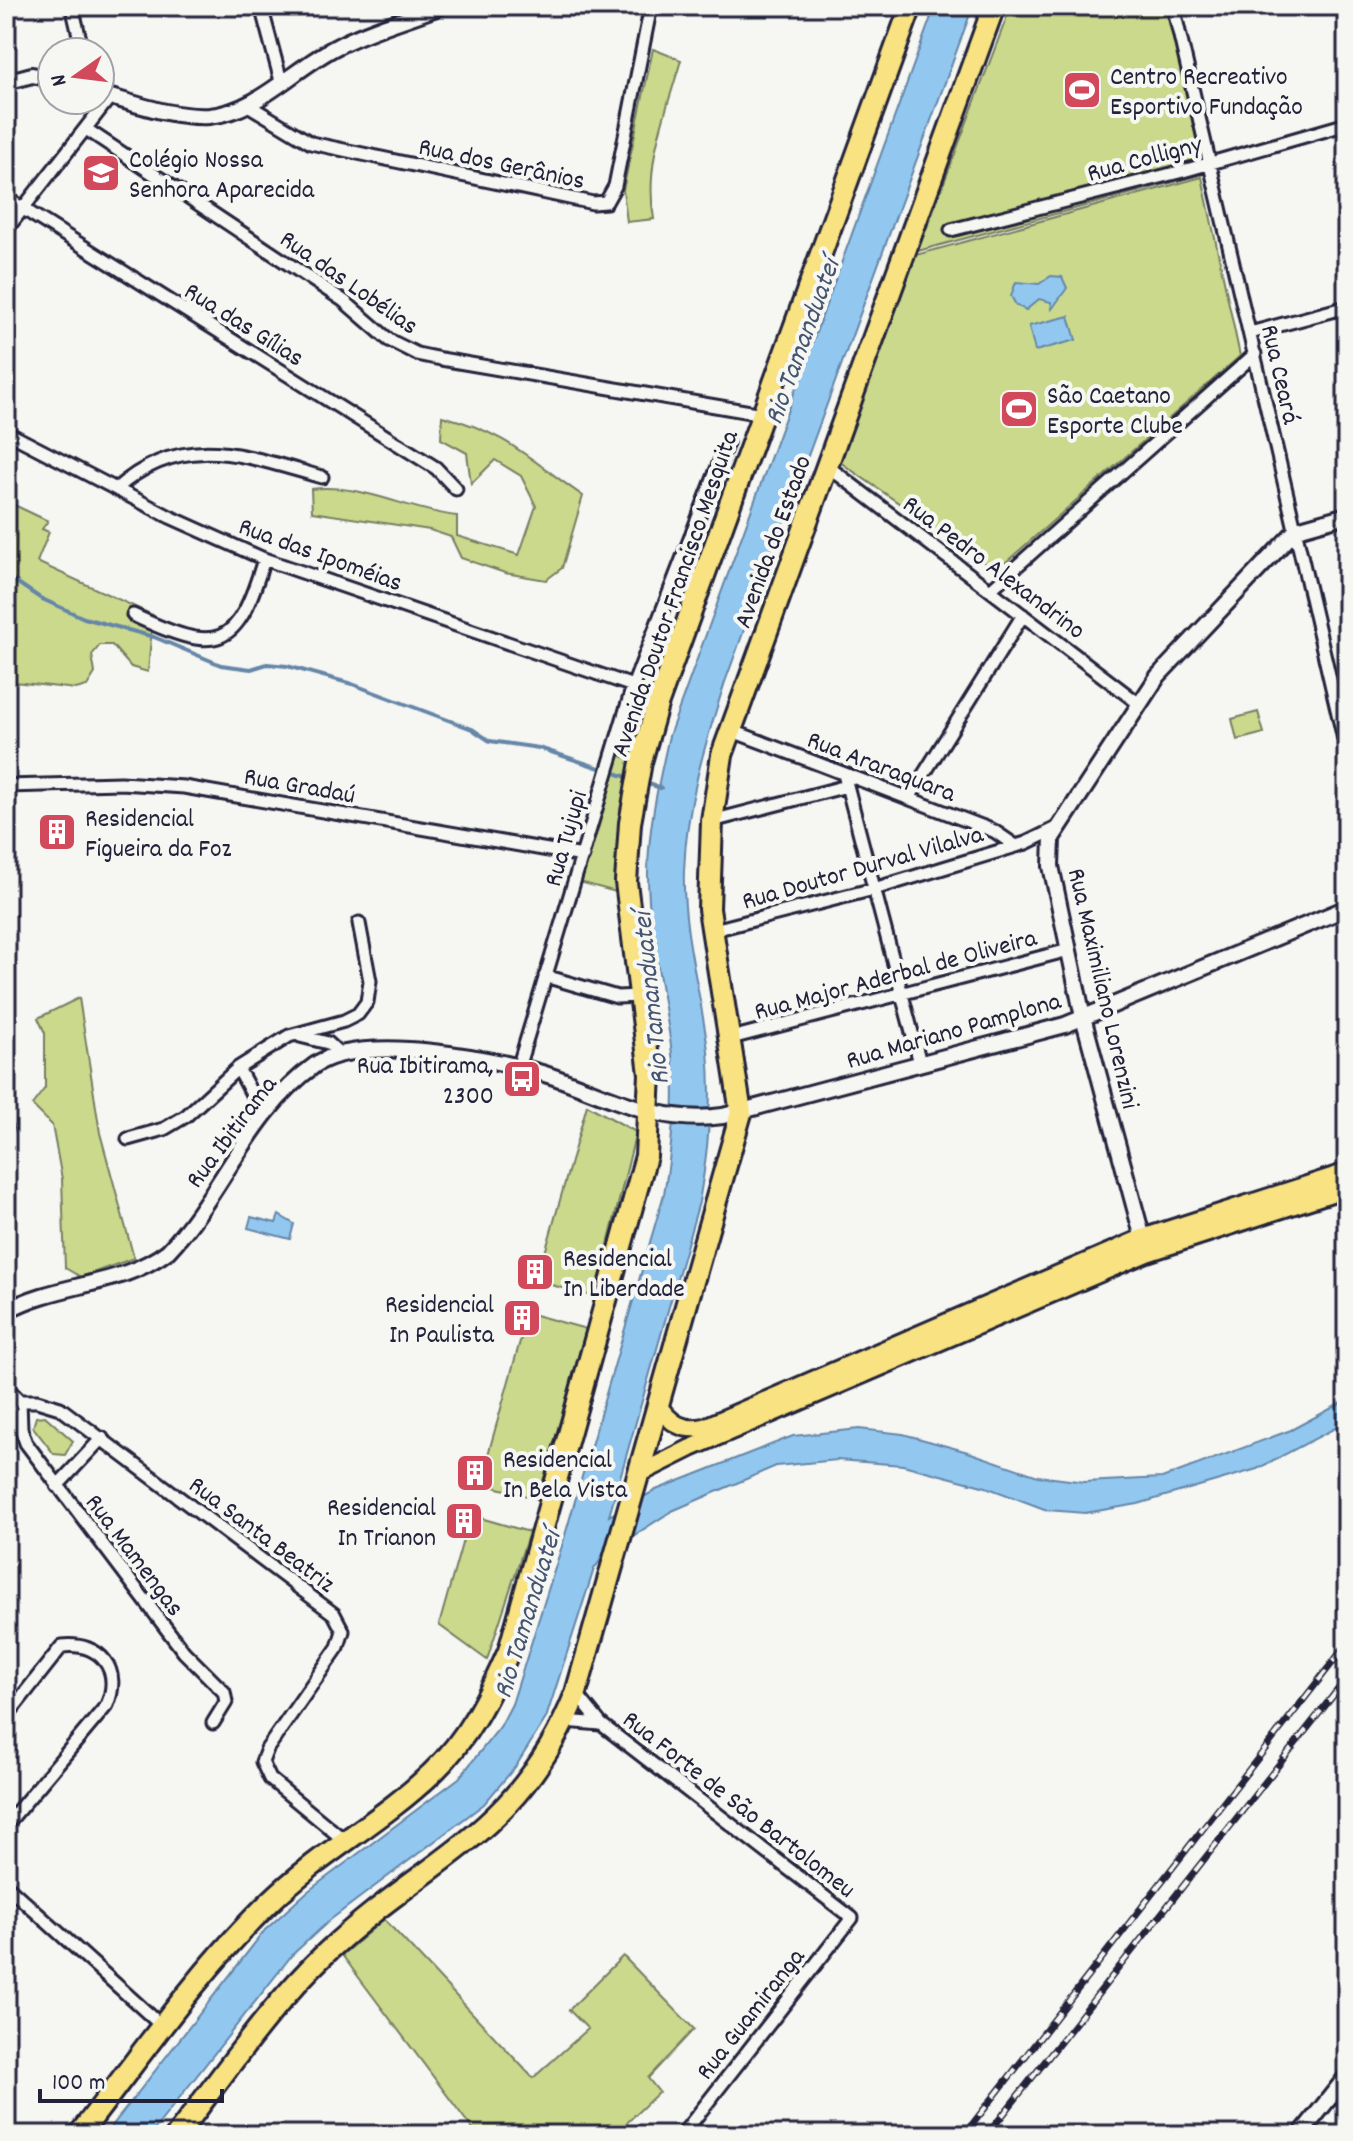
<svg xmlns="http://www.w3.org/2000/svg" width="1353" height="2141" viewBox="0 0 1353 2141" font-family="Dekko,sans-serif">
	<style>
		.green { fill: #cbd98c; stroke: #767e64; stroke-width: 2 }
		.water { fill: #92c8f0; stroke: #6586a8; stroke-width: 2 }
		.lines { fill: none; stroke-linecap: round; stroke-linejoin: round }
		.stream { stroke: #6586a8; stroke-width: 4 }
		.street-casing { stroke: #22223b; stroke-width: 17 }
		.secondary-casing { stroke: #22223b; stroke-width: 20 }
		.primary-casing { stroke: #22223b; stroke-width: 22 }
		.highway-casing { stroke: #22223b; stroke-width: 26 }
		.street { stroke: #f6f6f2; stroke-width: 11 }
		.secondary { stroke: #f6f6f2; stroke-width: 14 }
		.primary { stroke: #f8e281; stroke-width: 16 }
		.highway { stroke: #f8e281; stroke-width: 20 }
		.rail-casing { stroke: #22223b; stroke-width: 7 }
		.rail { stroke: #f6f6f2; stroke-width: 4; stroke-dasharray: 12; stroke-linecap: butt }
		.labels { text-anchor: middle; stroke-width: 8; stroke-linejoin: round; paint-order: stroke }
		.poi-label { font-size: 26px; fill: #22223b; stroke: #f6f6f2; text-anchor: start }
		.street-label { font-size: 26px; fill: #22223b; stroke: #f6f6f2 }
		.water-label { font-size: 28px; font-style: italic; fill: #445471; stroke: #f6f6f2 }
	</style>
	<rect width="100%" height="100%" fill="#f6f6f2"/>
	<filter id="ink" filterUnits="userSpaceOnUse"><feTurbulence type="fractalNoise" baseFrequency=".0125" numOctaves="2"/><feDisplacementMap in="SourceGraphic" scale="16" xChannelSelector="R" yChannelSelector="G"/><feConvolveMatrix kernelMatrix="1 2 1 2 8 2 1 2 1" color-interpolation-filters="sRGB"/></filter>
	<g filter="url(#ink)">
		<path class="green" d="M1011 6H1167L1204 174 918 251Z
			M653 49 681 60C666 113 644 164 654 219L627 222 623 190Z
			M1202 177 1240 356 996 571 840 462 912 256Z
			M442 416C508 433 530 460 583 496L562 568 546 580 505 573 461 558 451 537 430 530 312 512 311 489C358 482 409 511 457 516V536L519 555 536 506 521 476 495 460 471 484 467 453 441 439Z
			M6 501 48 521 42 529 49 532 37 562 153 615 148 672 131 667 112 645H100L92 655 95 673 87 686 76 689 6 681Z
			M1258 712 1264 733 1237 740 1232 719Z
			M611 753 641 762 627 895 576 881Z
			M79 998 100 1133 134 1258 81 1277 65 1268 62 1179 52 1125 32 1105 45 1088V1033L38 1018Z
			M587 1105 636 1132 595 1297 537 1281Z
			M528 1313 586 1329 538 1499 480 1483Z
			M45 1416 73 1441 65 1455 54 1454 33 1427 36 1417Z
			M470 1515 529 1532 487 1660 439 1625Z
			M384 1919 533 2078 588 2029 569 2010 623 1956 694 2029 648 2078 659 2092 614 2135H477L342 1955Z"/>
		<path class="water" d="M935 6H973L725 682C705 744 686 805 684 871 682 932 701 991 708 1051 713 1102 708 1153 699 1202L609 1516 656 1490 793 1436 859 1429 903 1434 968 1452 1038 1476 1085 1482 1162 1478 1291 1430 1347 1400V1422L1257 1469 1138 1504 1085 1513 1047 1510 986 1487 903 1465 837 1460 776 1466 672 1511 605 1554 594 1569 546 1718 516 1766 484 1804 330 1920 292 1955 150 2135H105L265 1930 307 1892 459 1778 500 1727 512 1704 561 1549 664 1194C672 1148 677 1101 672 1054 665 994 648 935 648 874 648 827 659 781 669 736Z
			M1051 276 1062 277 1067 288 1052 309 1051 302 1039 299 1026 310 1016 305 1011 296 1016 282 1039 284Z
			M1069 316 1076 340 1035 351 1029 326Z
			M279 1215 294 1224 290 1239 248 1228 251 1217 276 1223Z"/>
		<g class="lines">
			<path class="stream" d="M6 575 40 598 84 618 154 637 221 665 251 669 267 664 287 666 352 684 472 729 490 741 539 748 630 778
				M642 782 661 788"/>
			<g class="street-casing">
				<path id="street" d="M72 6 83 52
					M261 6 281 81
					M1173 6 1347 752
					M248 105 311 143 593 203 606 202 615 186 651 6
					M86 129 344 301 389 340 417 354 441 359 762 414
					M6 198 436 468 456 489
					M6 230 110 97
					M951 230 1183 171 1347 124
					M1250 333 1347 307
					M6 432 170 517 264 559 633 686
					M826 465 1138 703
					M116 489C183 429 245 456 322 477
					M990 590 1255 354
					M133 615C218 655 237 650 264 559
					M730 730 994 831 1016 846
					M844 774 920 1063
					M6 786 121 783 184 787 583 856
					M909 798 1023 615
					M712 821 847 786
					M710 931 874 889 1026 843 1057 828
					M545 976 617 997 640 996
					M300 1036 328 1043 341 1055
					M731 1038 1069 950
					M238 1068 264 1117
					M518 1068 633 686 727 443
					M6 1127V1129
					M128 1139 164 1129 186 1116 238 1068 289 1036 344 1021 358 1014 367 1002 370 981 359 923
					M6 1387 20 1401H37L60 1408 334 1614 343 1631 338 1647 267 1749 262 1762 270 1779 344 1840
					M20 1401 21 1429 26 1443 184 1652 224 1692 226 1702 213 1723
					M57 1486 102 1438
					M576 1693 601 1724 852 1918 682 2135
					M6 1717 62 1646C101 1642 122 1670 107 1705L6 1825
					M565 1721 601 1724
					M6 1885 163 2027"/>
			</g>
			<g class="secondary-casing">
				<path id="secondary" d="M6 82 32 75 52 79
					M100 94C134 103 173 118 209 116 258 112 295 67 338 46 370 29 408 19 442 6
					M1145 1246 1083 1017 1051 866 1052 838 1158 676 1297 529 1347 515
					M6 1311C58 1282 119 1288 168 1251 222 1194 250 1111 315 1065 362 1032 502 1059 554 1077 611 1097 660 1125 723 1116L1065 1025 1347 908
					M1300 2135 1347 2076"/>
			</g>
			<g class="primary-casing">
				<path id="primary" d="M658 1405C670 1423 683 1432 704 1427L1142 1238 1347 1172
					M639 1474 691 1448 1147 1253 1347 1188"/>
			</g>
			<g class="highway-casing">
				<path id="highway" d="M79 2135C140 2057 199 1970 271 1901 320 1853 382 1821 432 1773 468 1739 489 1696 509 1651L646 1156 650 1074 626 882 630 823 641 762 657 705 911 6
					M177 2135C225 2073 270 2006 327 1952 428 1857 520 1835 576 1693L741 1113 709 909 712 821 722 755 994 6"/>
			</g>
			<use href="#street" class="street"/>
			<use href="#secondary" class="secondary"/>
			<use href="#primary" class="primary"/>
			<use href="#highway" class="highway"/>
			<g class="rail-casing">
				<path id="rail" d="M964 2135 1347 1644
					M987 2135 1347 1678"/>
			</g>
			<use href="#rail" class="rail"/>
		</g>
	</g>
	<defs>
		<g id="stadium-square" transform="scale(2)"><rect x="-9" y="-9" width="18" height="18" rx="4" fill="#d1495b" stroke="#f6f6f2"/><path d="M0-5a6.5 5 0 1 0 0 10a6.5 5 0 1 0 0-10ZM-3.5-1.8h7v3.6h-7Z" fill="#fff"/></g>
		<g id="school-square" transform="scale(2)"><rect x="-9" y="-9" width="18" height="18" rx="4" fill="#d1495b" stroke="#f6f6f2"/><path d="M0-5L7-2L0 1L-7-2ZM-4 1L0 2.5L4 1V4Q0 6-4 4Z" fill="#fff"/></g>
		<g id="building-square" transform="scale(2)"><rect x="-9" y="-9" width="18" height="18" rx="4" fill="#d1495b" stroke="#f6f6f2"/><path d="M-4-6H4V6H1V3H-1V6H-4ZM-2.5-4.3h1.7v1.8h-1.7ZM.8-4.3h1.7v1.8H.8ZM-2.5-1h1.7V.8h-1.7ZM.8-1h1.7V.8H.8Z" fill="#fff"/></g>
		<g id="bus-square" transform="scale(2)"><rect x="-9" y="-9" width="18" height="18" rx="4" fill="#d1495b" stroke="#f6f6f2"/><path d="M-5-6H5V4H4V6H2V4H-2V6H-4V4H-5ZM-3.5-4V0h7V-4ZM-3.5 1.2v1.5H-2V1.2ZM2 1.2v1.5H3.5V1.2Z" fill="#fff"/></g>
	</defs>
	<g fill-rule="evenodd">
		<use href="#stadium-square" x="1082" y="90"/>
		<use href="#school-square" x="101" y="173"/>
		<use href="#stadium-square" x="1019" y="409"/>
		<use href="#building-square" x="57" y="832"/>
		<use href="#bus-square" x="522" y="1079"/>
		<use href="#building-square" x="535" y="1272"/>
		<use href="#building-square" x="522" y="1318"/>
		<use href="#building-square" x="475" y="1473"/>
		<use href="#building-square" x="464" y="1521"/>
	</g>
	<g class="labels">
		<g class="poi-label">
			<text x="1110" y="84">Centro Recreativo<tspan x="1110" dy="30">Esportivo Fundação</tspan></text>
			<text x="129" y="167">Colégio Nossa<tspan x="129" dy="30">Senhora Aparecida</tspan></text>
			<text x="1047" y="403">São Caetano<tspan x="1047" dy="30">Esporte Clube</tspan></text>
			<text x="85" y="826">Residencial<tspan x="85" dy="30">Figueira da Foz</tspan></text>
			<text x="494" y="1073" text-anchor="end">Rua Ibitirama,<tspan x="494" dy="30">2300</tspan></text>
			<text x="563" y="1266">Residencial<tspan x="563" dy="30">In Liberdade</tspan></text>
			<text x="494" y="1312" text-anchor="end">Residencial<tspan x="494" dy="30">In Paulista</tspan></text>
			<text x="503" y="1467">Residencial<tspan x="503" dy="30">In Bela Vista</tspan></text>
			<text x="436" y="1515" text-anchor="end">Residencial<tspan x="436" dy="30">In Trianon</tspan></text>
		</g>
		<g class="street-label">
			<text transform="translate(1144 157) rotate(-15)" y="9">Rua Colligny</text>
			<text transform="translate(502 162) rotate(12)" y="9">Rua dos Gerânios</text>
			<text transform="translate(350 281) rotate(35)" y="9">Rua das Lobélias</text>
			<text transform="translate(245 323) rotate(32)" y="9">Rua das Gílias</text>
			<text transform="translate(1282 374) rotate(77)" y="9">Rua Ceará</text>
			<text transform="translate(771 541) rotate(-70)" y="9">Avenida do Estado</text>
			<text transform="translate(321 553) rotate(20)" y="9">Rua das Ipoméias</text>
			<text transform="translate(995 566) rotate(37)" y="9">Rua Pedro Alexandrino</text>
			<text transform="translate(673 593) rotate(-71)" y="9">Avenida Doutor Francisco Mesquita</text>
			<text transform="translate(882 765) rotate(21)" y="9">Rua Araraquara</text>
			<text transform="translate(300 784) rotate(10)" y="9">Rua Gradaú</text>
			<text transform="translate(564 838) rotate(-74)" y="9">Rua Tujupi</text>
			<text transform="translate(862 866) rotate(-16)" y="9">Rua Doutor Durval Vilalva</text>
			<text transform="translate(895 973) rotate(-15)" y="9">Rua Major Aderbal de Oliveira</text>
			<text transform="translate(1105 988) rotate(77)" y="9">Rua Maximiliano Lorenzini</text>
			<text transform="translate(953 1029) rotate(-16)" y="9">Rua Mariano Pamplona</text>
			<text transform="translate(230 1131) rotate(-53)" y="9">Rua Ibitirama</text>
			<text transform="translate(263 1533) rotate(37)" y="9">Rua Santa Beatriz</text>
			<text transform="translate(136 1554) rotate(53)" y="9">Rua Mamengas</text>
			<text transform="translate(740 1803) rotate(38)" y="9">Rua Forte de São Bartolomeu</text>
			<text transform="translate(749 2013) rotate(-52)" y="9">Rua Guamiranga</text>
		</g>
		<g class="water-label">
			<text transform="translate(800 341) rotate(-70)" y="10">Rio Tamanduateí</text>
			<text transform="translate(649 999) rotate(-96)" y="10">Rio Tamanduateí</text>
			<text transform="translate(525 1614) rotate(-73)" y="10">Rio Tamanduateí</text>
		</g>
	</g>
	<rect width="1353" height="2141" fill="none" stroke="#f6f6f2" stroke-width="32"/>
	<rect x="16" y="16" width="1321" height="2109" fill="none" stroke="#22223b" stroke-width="3" filter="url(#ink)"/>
	<g transform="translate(76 76) rotate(256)"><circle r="38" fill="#f6f6f2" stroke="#a1a1a9" stroke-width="2"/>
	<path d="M0-6L14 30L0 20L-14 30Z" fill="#d1495b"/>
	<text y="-12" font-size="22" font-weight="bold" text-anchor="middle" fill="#22223b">N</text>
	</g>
	<path d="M40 2089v12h182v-12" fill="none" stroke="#22223b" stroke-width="4"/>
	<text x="52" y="2089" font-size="24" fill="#22223b" stroke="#f6f6f2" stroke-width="6" paint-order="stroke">100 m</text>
</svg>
